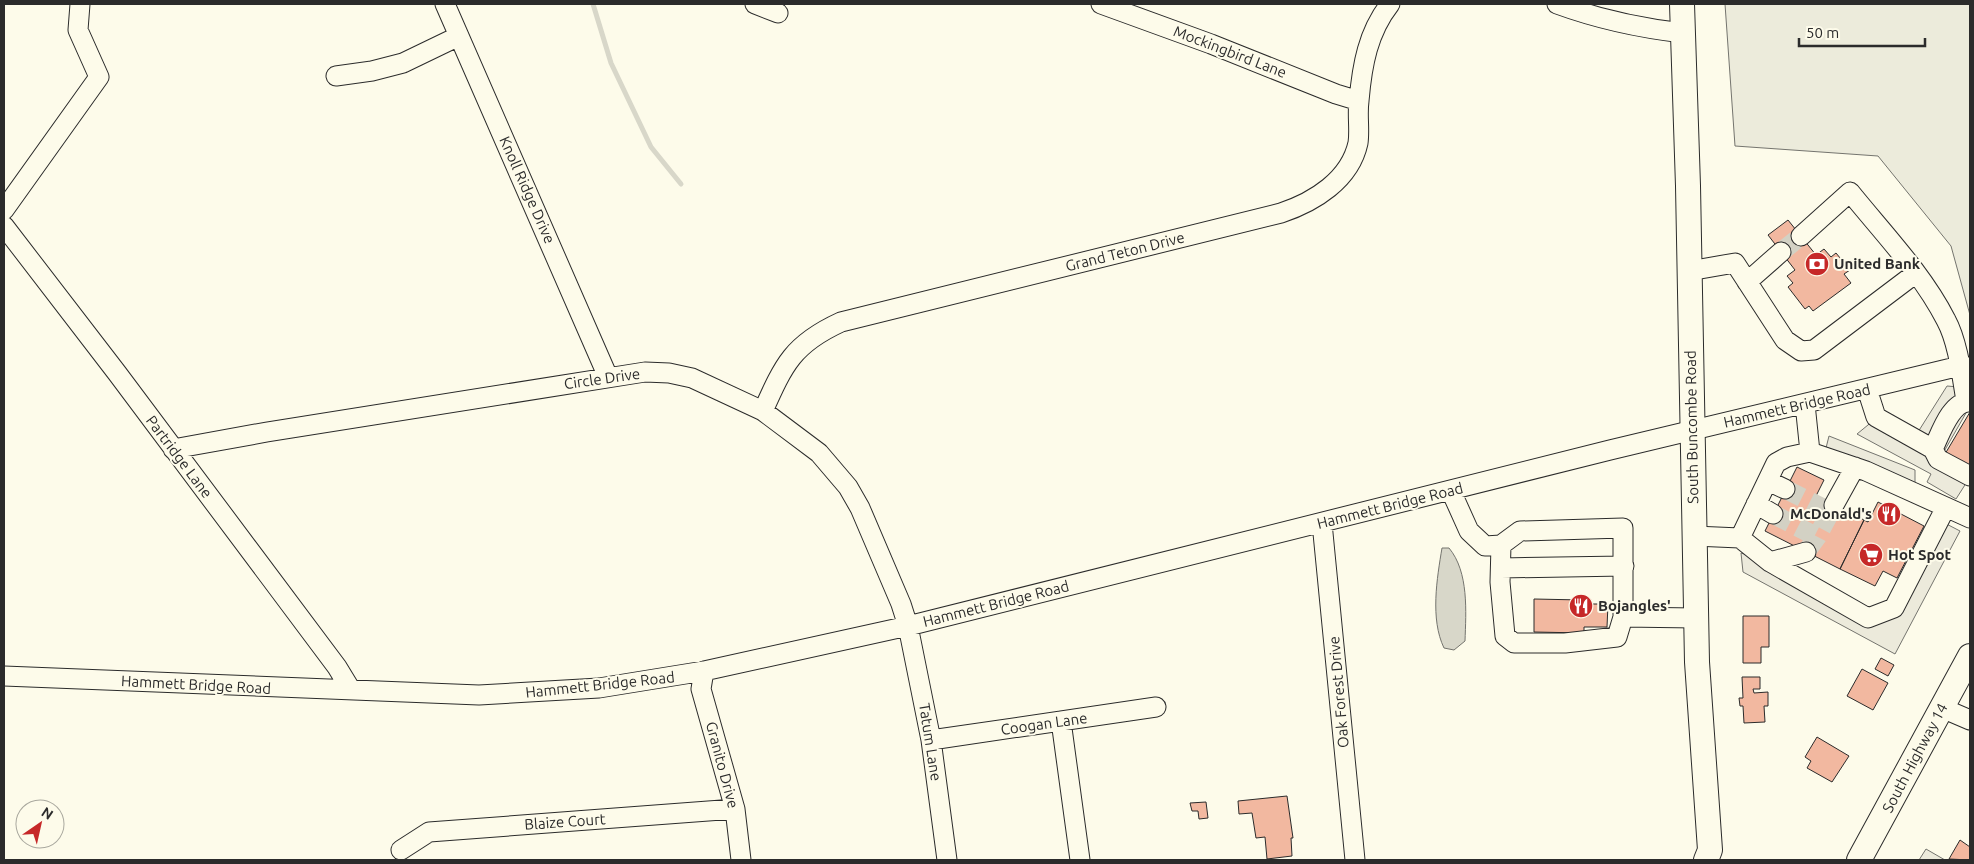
<svg xmlns="http://www.w3.org/2000/svg" width="1974" height="864" viewBox="0 0 1974 864" font-family="Ubuntu,sans-serif">
	<style>
		.green { fill: #ecebdb; stroke: #74746e }
		.parking { fill: #eceadb; stroke: #74746e }
		.water { fill: #d8d7c9; stroke: #74746e }
		.lines { fill: none; stroke-linecap: round; stroke-linejoin: round }
		.stream { stroke: #d8d7c9; stroke-width: 5 }
		.building { fill: #f2b8a0; stroke: #2b2b2b }
		.minor-tunnel { stroke: #d3d1c4; stroke-width: 19; stroke-dasharray: 19 9; stroke-linecap: butt }
		.minor-casing { stroke: #2b2b2b; stroke-width: 21 }
		.major-casing { stroke: #2b2b2b; stroke-width: 26 }
		.minor { stroke: #fdfbea; stroke-width: 19 }
		.major { stroke: #fdfbea; stroke-width: 24 }
		.labels { text-anchor: middle; stroke-width: 4; stroke-linejoin: round; paint-order: stroke }
		.street-label { font-size: 15px; fill: #2b2b2b; stroke: #fdfbea }
		.poi-label { font-size: 15px; font-weight: bold; fill: #2b2b2b; stroke: #fdfbea; text-anchor: start }
	</style>
	<rect width="100%" height="100%" fill="#fdfbea"/>
	<path class="green" d="M1725 4H1970V315L1951 246 1878 156 1735 146Z"/>
	<path class="parking" d="M1947 386 1970 388V406L1942 455 1970 477 1956 499 1927 482 1931 474 1857 434 1885 411 1918 432Z
		M1829 436 1915 470V489L1825 452Z
		M1933 517 1960 531 1895 654 1743 572 1741 553 1787 567 1871 610 1890 605Z
		M1926 849 1945 860H1919Z"/>
	<path class="water" d="M1442 548H1449C1469 572 1466 612 1465 641L1454 650 1444 648C1430 619 1437 578 1442 548Z"/>
	<g class="lines">
		<path class="stream" d="M593 4 611 63 651 147 681 184"/>
	</g>
	<path class="building" d="M1788 220 1816 255 1824 249 1831 257 1836 253 1850 270 1844 274 1851 283 1813 311 1809 306 1805 309 1788 287 1793 283 1787 276 1795 270 1768 235Z
		M1970 412V470L1945 454Z
		M1797 467 1824 480 1816 496 1864 520 1840 569 1765 531Z
		M1878 502 1924 526 1897 578 1883 571 1875 586 1840 569 1864 520 1868 522Z
		M1534 599 1582 600V604H1608L1607 627H1584V633L1534 632Z
		M1743 616H1769V647H1761V663H1743Z
		M1881 658 1894 665 1888 676 1875 669Z
		M1862 669 1888 683 1873 710 1847 696Z
		M1742 677H1760V689H1753L1754 693 1768 692V706H1764L1765 722 1744 723 1743 706H1740L1739 698H1743Z
		M1817 737 1849 756 1832 782 1807 768 1811 761 1805 757Z
		M1287 796 1293 838H1291L1292 856 1267 859 1265 837 1256 838 1252 813 1239 814 1238 801Z
		M1206 802 1208 818 1199 819 1198 811H1192L1190 803Z
		M1960 840 1970 847V860L1949 859Z"/>
	<g class="lines">
		<path class="minor-tunnel" d="M1781 252 1801 236
			M1785 489 1831 512
			M1773 514 1817 537
			M1806 552 1817 537 1834 505"/>
		<g class="minor-casing">
			<path id="minor" d="M445 4 608 377
				M755 4 778 13
				M1101 4 1211 44 1336 94 1359 101
				M1557 4C1598 19 1639 28 1683 33
				M336 76 372 71 403 63 459 36
				M4 210 99 77 78 30 80 4
				M4 226 117 373 337 667 351 690
				M1801 236 1850 192C1883 233 1922 273 1946 320 1958 342 1962 377 1966 401
				M1689 271 1735 263 1785 340 1801 351 1814 350 1916 273
				M1747 282 1781 252
				M1867 389 1876 417 1933 449 1938 459 1970 476
				M1805 404 1810 452 1866 471 1970 518
				M763 411C784 364 793 344 841 322L1281 213C1314 202 1350 180 1358 143 1360 130 1357 115 1359 101 1362 65 1368 32 1390 4
				M173 449 267 432 645 372 669 373 692 378 763 411 819 453 848 487 860 508 901 604 908 626 931 740 947 860
				M1933 449C1940 435 1951 400 1970 402
				M1768 481 1785 489
				M1451 491 1469 531 1485 546 1501 545 1520 531 1623 528V617L1696 618
				M1756 504 1773 514
				M1834 505 1855 467
				M1322 523 1355 860
				M1694 536 1740 538 1770 562 1868 618 1894 608 1946 507
				M1740 538 1776 463 1787 457 1810 452
				M1501 545 1500 582 1505 636 1514 643H1565L1617 637 1623 617
				M1770 562 1806 552
				M1501 568 1624 566
				M704 671 701 689 735 809 741 860
				M4 676 479 695 599 688 704 671 908 626 1610 450 1960 366 1970 367
				M1942 708 1970 720
				M1061 721 1080 860
				M931 740 1156 707
				M401 850 429 832 735 809"/>
		</g>
		<g class="major-casing">
			<path id="major" d="M1682 4 1688 186 1697 662 1710 850 1706 860
				M1859 860 1970 656"/>
		</g>
		<use href="#minor" class="minor"/>
		<use href="#major" class="major"/>
	</g>
	<defs>
		<g id="bank-disc" transform="scale(1.25)"><circle r="9.5" fill="#c62828" stroke="#fdfbea"/><path d="M-6-4H6V4H-6ZM0-2.3a2.3 2.3 0 1 0 0 4.6a2.3 2.3 0 1 0 0-4.6Z" fill="#fff"/></g>
		<g id="restaurant-disc" transform="scale(1.25)"><circle r="9.5" fill="#c62828" stroke="#fdfbea"/><path d="M-5-6h1v4h1v-4h1v4h1v-4h1v5L-1.5 .5V6h-2V.5L-5-1ZM5-6V6H3V1.5H1.5Q1.5-4 5-6Z" fill="#fff"/></g>
		<g id="supermarket-disc" transform="scale(1.25)"><circle r="9.5" fill="#c62828" stroke="#fdfbea"/><path d="M-6-5.5h2.5l.6 2H6L4.5 2H-2.5L-4.4-4H-6ZM-1.5 3.2a1.3 1.3 0 1 0 .1 0ZM3 3.2a1.3 1.3 0 1 0 .1 0Z" fill="#fff"/></g>
	</defs>
	<g fill-rule="evenodd">
		<use href="#bank-disc" x="1817" y="264"/>
		<use href="#restaurant-disc" x="1889" y="514"/>
		<use href="#supermarket-disc" x="1871" y="555"/>
		<use href="#restaurant-disc" x="1581" y="606"/>
	</g>
	<g class="labels">
		<g class="street-label">
			<text transform="translate(1230 52) rotate(21)" y="5">Mockingbird Lane</text>
			<text transform="translate(527 190) rotate(66)" y="5">Knoll Ridge Drive</text>
			<text transform="translate(1125 252) rotate(-14)" y="5">Grand Teton Drive</text>
			<text transform="translate(602 379) rotate(-8)" y="5">Circle Drive</text>
			<text transform="translate(1797 406) rotate(-13)" y="5">Hammett Bridge Road</text>
			<text transform="translate(1692 427) rotate(-91)" y="5">South Buncombe Road</text>
			<text transform="translate(179 457) rotate(53)" y="5">Partridge Lane</text>
			<text transform="translate(1390 506) rotate(-14)" y="5">Hammett Bridge Road</text>
			<text transform="translate(996 604) rotate(-14)" y="5">Hammett Bridge Road</text>
			<text transform="translate(196 685) rotate(3)" y="5">Hammett Bridge Road</text>
			<text transform="translate(600 685) rotate(-6)" y="5">Hammett Bridge Road</text>
			<text transform="translate(1339 692) rotate(-95)" y="5">Oak Forest Drive</text>
			<text transform="translate(1044 724) rotate(-8)" y="5">Coogan Lane</text>
			<text transform="translate(930 742) rotate(81)" y="5">Tatum Lane</text>
			<text transform="translate(1915 758) rotate(-62)" y="5">South Highway 14</text>
			<text transform="translate(722 765) rotate(75)" y="5">Granito Drive</text>
			<text transform="translate(565 822) rotate(-4)" y="5">Blaize Court</text>
		</g>
		<g class="poi-label">
			<text x="1834" y="269">United Bank</text>
			<text x="1872" y="519" text-anchor="end">McDonald's</text>
			<text x="1888" y="560">Hot Spot</text>
			<text x="1598" y="611">Bojangles'</text>
		</g>
	</g>
	<rect width="1974" height="864" fill="none" stroke="#2b2b2b" stroke-width="10"/>
	<g transform="translate(40 824) rotate(34)"><circle r="24" fill="#fdfbea" stroke="#a9a89e"/>
	<path d="M0-4L9 19L0 12L-9 19Z" fill="#c62828"/>
	<text y="-8" font-size="14" font-weight="bold" text-anchor="middle" fill="#2b2b2b">N</text>
	</g>
	<path d="M1799 38v8h126v-8" fill="none" stroke="#2b2b2b" stroke-width="2.5"/>
	<text x="1806" y="38" font-size="15" fill="#2b2b2b" stroke="#fdfbea" stroke-width="4" paint-order="stroke">50 m</text>
</svg>
